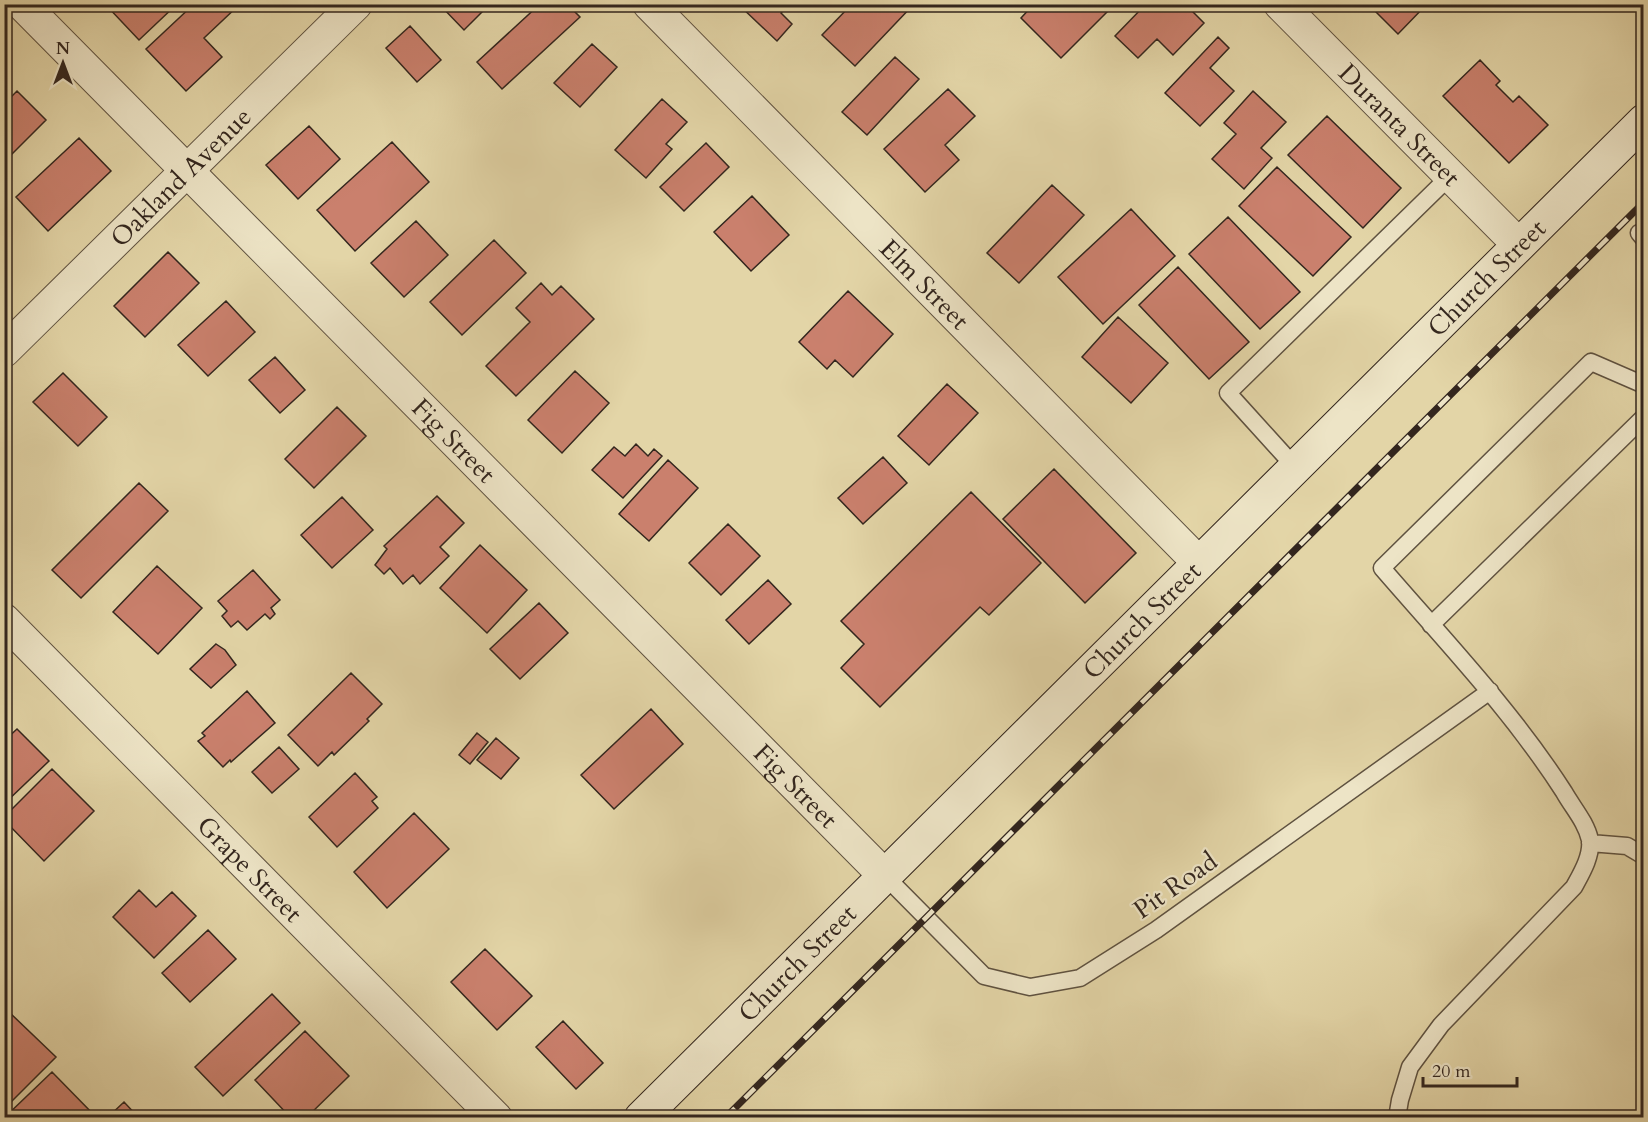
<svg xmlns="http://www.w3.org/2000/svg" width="1648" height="1122" viewBox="0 0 1648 1122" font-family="Cardo,serif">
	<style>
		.building { fill: #ca806d; stroke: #33261e; stroke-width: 1.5 }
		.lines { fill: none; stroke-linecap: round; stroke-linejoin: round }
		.lane-casing { stroke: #5f5240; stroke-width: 19 }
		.street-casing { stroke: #5f5240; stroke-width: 34 }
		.secondary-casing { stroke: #33261e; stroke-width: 35 }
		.lane { stroke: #ede4c6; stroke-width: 16 }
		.street { stroke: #ede4c6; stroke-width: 32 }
		.secondary { stroke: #ede4c6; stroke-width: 33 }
		.rail-casing { stroke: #33261e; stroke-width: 7 }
		.rail { stroke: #ede4c6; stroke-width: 4.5; stroke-dasharray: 14; stroke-linecap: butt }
		.labels { text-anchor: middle; stroke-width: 4.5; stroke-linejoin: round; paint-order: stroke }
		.street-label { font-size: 26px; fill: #33261e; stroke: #ede4c6 }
	</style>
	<rect width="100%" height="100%" fill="#e3d5a7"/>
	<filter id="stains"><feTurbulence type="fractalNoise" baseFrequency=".00333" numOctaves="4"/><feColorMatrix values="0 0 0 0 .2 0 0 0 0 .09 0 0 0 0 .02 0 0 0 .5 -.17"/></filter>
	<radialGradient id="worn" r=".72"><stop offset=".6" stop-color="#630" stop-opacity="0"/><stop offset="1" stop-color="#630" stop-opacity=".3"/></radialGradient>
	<path class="building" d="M105 4H177L139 40Z
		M194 4H240L204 38 222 57 186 91 146 49Z
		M439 4H490L464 30Z
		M540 4H567L580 17 502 89 477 62Z
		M738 4H789L781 13 792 24 777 41Z
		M852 4H914L855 66 822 35Z
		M1034 4H1115L1061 58 1021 18Z
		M1146 4H1185L1204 23 1173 55 1157 39 1138 58 1115 36Z
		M1368 4H1427L1398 34Z
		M410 26 441 60 417 82 386 48Z
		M1218 37 1229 48 1210 68 1234 91 1200 126 1165 93Z
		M592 44 617 67 580 107 554 83Z
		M895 57 919 79 867 135 842 112Z
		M1480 60 1500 81 1496 85 1513 102 1519 96 1548 125 1509 163 1443 96Z
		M948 89 975 116 945 145 959 160 925 192 884 149Z
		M17 91 46 120 4 162V104Z
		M1253 91 1286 122 1261 148 1272 158 1244 189 1212 159 1236 134 1224 123Z
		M662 99 687 122 666 144 672 149 646 178 615 150Z
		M1327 116 1401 188 1363 228 1288 155Z
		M309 126 340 159 298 199 266 165Z
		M79 138 111 171 48 231 16 197Z
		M392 142 429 182 355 251 317 210Z
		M706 143 729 167 684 211 660 187Z
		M1277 167 1351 237 1313 276 1239 206Z
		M1052 185 1084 215 1019 283 987 253Z
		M752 196 789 235 751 271 714 232Z
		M1131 209 1175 256 1103 324 1058 277Z
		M1228 217 1300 292 1260 329 1189 254Z
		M416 221 448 255 404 297 371 263Z
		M494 240 526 273 462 335 430 302Z
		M168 252 199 283 145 337 114 306Z
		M1178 267 1249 342 1209 379 1139 305Z
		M541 283 552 295 561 286 594 319 516 396 486 366 530 322 516 308Z
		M848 291 893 334 853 377 835 360 827 369 799 342Z
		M226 301 255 332 208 376 178 345Z
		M1118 317 1168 363 1131 403 1082 357Z
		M275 357 305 390 280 413 249 380Z
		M575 371 609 403 562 453 528 420Z
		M63 373 107 417 78 446 33 402Z
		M947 384 978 413 929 465 898 436Z
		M337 407 366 436 314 488 285 459Z
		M636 444 648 456 654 449 662 456 623 498 592 470 614 447 625 456Z
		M883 457 907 483 863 524 838 498Z
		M668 460 698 488 649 541 619 514Z
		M1054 469 1136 553 1085 603 1003 519Z
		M139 483 168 511 81 598 52 570Z
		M971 492 1041 563 989 615 980 607 880 707 841 668 864 644 841 621Z
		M437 496 464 523 440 547 449 556 420 584 413 575 403 584 390 568 384 574 375 565 387 549 384 546Z
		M342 497 373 530 332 568 301 535Z
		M728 524 760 556 721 595 689 563Z
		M480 545 527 590 487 633 440 588Z
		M157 566 202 608 158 654 113 612Z
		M253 570 280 600 271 608 275 614 270 619 265 614 247 630 238 621 231 627 222 616 227 611 218 601Z
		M768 580 791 604 749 644 726 620Z
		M539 603 568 633 520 679 490 649Z
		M216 644 225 650 236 665 211 688 190 669Z
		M351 673 382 704 367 719 369 721 334 755 332 752 318 766 288 735Z
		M247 691 275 723 231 762 230 760 223 767 198 741 205 736 202 733Z
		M651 709 683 744 614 809 581 775Z
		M17 729 49 761 4 804V741Z
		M477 733 488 742 470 764 459 755Z
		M496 738 519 758 501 779 477 760Z
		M279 747 299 769 272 793 252 772Z
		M52 769 94 811 44 861 4 820V817Z
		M355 773 377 797 372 801 378 808 337 847 309 817Z
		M414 813 449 849 387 908 354 872Z
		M139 890 156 907 172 892 196 916 154 958 113 917Z
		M208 930 236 959 190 1002 162 973Z
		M485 949 532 996 497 1030 451 982Z
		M272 994 300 1023 223 1096 195 1067Z
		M9 1012 56 1057 4 1109V1016Z
		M563 1021 603 1063 576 1089 536 1047Z
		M305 1031 349 1076 306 1118H291L255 1080Z
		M52 1072 95 1116 94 1118H4Z
		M124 1102 139 1118H107Z"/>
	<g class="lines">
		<g class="lane-casing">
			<path id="lane" d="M1639 233 1644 239
				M1295 467 1228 393 1450 176
				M1431 625 1644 417
				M1590 843 1627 846 1644 856
				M885 876 984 976 1030 987 1080 978 1156 930 1490 691
				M1397 1118 1400 1100 1410 1067 1441 1025 1574 887C1581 874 1592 856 1590 840 1586 822 1573 808 1564 792 1512 711 1445 641 1382 568L1591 362 1644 385"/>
		</g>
		<g class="street-casing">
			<g id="street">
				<path id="s1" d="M22 4 885 876"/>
				<path id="s2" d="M649 4 1199 563"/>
				<path id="s3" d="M1280 4 1519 245"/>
				<path id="s4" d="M4 351 356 4"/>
				<path id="s5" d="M4 620 496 1118"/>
			</g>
		</g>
		<g class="secondary-casing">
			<g id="secondary">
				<path id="s6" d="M641 1118 1644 121"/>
			</g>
		</g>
		<use href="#lane" class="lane"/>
		<use href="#street" class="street"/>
		<use href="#secondary" class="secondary"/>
		<g class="rail-casing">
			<path id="rail" d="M725 1118 1644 202"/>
		</g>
		<use href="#rail" class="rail"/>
	</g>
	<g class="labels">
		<g class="street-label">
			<text dy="9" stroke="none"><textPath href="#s3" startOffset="170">Duranta Street</textPath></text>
			<text dy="9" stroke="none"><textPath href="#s4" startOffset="248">Oakland Avenue</textPath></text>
			<text dy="9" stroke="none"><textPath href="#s6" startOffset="1192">Church Street</textPath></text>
			<text dy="9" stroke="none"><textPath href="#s2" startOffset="393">Elm Street</textPath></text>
			<text dy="9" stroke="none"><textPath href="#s1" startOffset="614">Fig Street</textPath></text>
			<text dy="9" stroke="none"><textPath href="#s6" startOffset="706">Church Street</textPath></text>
			<text dy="9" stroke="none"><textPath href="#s1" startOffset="1100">Fig Street</textPath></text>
			<text dy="9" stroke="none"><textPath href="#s5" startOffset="350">Grape Street</textPath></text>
			<text transform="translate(1175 885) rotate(-35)" y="9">Pit Road</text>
			<text dy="9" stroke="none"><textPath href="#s6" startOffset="220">Church Street</textPath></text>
		</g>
	</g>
	<rect width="1648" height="1122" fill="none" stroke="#e3d5a7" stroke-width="24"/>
	<rect x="6" y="6" width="1636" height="1110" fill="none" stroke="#33261e" stroke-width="3"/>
	<rect x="12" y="12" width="1624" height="1098" fill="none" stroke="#33261e" stroke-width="1.5"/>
	<g transform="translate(63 63)" stroke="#ede4c6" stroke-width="4.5" paint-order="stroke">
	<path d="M0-4.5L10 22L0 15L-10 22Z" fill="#33261e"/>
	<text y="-9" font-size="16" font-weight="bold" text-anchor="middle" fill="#33261e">N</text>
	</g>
	<path d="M1423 1077v9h94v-9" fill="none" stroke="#33261e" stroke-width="3"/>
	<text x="1432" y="1077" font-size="18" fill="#33261e" stroke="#ede4c6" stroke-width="4.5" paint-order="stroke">20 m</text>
	<rect width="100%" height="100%" filter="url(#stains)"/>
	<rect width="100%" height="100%" fill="url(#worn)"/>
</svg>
